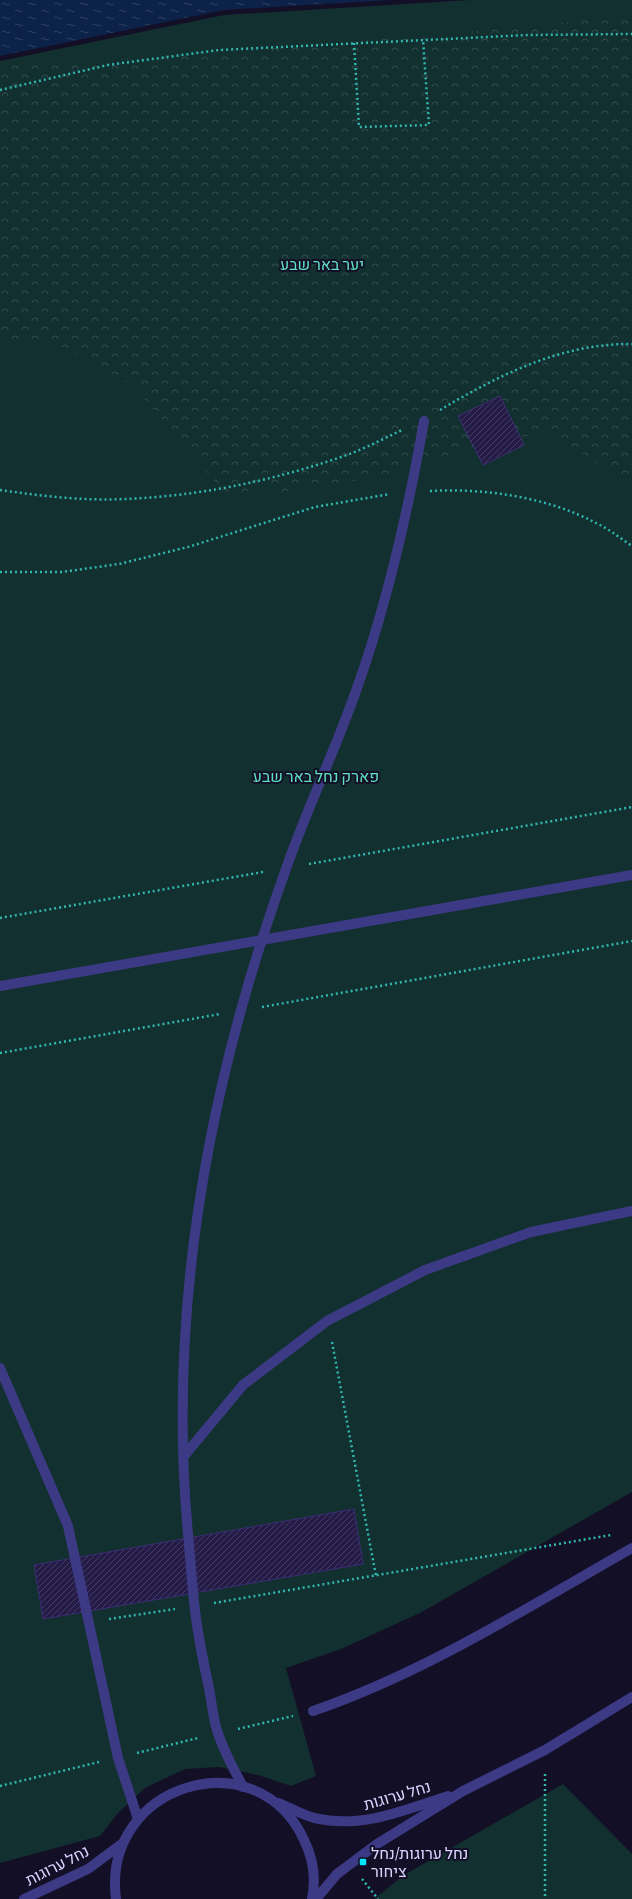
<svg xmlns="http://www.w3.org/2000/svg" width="632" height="1899" viewBox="0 0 632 1899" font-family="'Alegreya Sans',Heebo,sans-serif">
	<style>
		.green { fill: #12302f }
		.forest { fill: url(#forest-crowns) }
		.water { fill: url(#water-ripples) }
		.building { fill: url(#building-hatch); stroke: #3b2d73 }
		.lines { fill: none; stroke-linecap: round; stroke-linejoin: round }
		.path { stroke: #2fb8b0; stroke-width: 2.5; stroke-dasharray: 2 3; stroke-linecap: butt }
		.service { stroke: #3d3a85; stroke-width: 10 }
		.pedestrian { stroke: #3d3a85; stroke-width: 10 }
		.tertiary { stroke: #3d3a85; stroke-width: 10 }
		.poi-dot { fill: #00e5ff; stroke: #130f26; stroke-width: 1.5 }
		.labels { text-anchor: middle; stroke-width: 4; stroke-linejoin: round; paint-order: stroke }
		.park-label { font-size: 16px; fill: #5fe0c0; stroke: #130f26 }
		.street-label { font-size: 16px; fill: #d9d4ff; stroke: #130f26 }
		.poi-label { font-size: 16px; fill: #d9d4ff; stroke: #130f26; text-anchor: start }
	</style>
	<defs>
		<pattern id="forest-crowns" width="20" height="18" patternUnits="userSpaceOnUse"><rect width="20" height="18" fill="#12302f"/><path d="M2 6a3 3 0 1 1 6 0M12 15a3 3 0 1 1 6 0" fill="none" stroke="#344d4e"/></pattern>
		<pattern id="water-ripples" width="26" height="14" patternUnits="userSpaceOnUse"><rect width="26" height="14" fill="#0c2248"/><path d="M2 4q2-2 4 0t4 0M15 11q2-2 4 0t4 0" fill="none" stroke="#2f4163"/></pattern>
		<pattern id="building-hatch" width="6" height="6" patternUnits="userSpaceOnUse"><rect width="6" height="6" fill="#241b47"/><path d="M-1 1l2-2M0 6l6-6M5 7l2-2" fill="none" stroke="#433b63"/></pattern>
	</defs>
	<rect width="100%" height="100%" fill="#130f26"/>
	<path class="green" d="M470 0H632V1492L420 1613 341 1649 286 1668 316 1776 291 1786 258 1775 219 1767 185 1769 145 1788 118 1813 100 1836 0 1863V61L224 15Z
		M563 1784 632 1854V1899H374L404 1875Z"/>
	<path class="forest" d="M632 14V481L613 474 552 433 492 441 385 476 273 493 266 484 229 498 133 385 59 345 0 343V64L168 57 538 26Z"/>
	<path class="water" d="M0 0H391L224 10 0 56Z"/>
	<path class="building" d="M500 396 524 445 483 465 458 416Z
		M354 1509 363 1564 43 1619 34 1565Z"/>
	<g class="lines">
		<path class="path" d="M354 43 359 127 429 125 423 40
			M0 90 108 65 219 50 528 35 632 34
			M440 410C499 375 562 343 632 344
			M0 490C41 496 83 501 124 499 200 496 272 481 344 456 364 449 383 439 402 430
			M430 491C485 488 547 497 596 523 609 529 620 538 632 546
			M0 572H62L119 564 188 547 315 507 390 494
			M309 864 632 807
			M0 918 263 872
			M262 1007 632 941
			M0 1053 220 1014
			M332 1342 376 1576
			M214 1603 611 1535
			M109 1619 175 1609
			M238 1729 293 1716
			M137 1753 198 1738
			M545 1774V1899
			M0 1786 99 1762
			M362 1879 378 1899"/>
		<path class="service" d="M0 1368 68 1526 118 1758 138 1819
			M184 1456 243 1385 327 1321 425 1270 531 1232 632 1211
			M313 1711C426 1672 528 1607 632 1548
			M243 1787C235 1771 225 1754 219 1736 213 1722 212 1703 209 1688 204 1665 199 1641 196 1618 192 1590 191 1562 188 1534 167 1307 210 1079 287 866 308 806 336 749 357 688 388 601 408 512 424 421"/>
		<path class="pedestrian" d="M0 986 632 875"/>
		<path class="tertiary" d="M279 1803C291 1808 305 1817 319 1819 364 1828 405 1810 448 1796
			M24 1899 88 1869 123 1843
			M116 1899C101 1784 257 1737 304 1840 313 1858 316 1879 312 1899
			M316 1899 337 1874 377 1844 463 1791 545 1750 632 1697"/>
	</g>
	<rect class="poi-dot" x="359" y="1858" width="8" height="8" rx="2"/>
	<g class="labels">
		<g class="park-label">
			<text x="322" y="270">יער באר שבע</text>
			<text x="316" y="782">פארק נחל באר שבע</text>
		</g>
		<g class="street-label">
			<text transform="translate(397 1795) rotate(-16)" y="6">נחל ערוגות</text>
			<text transform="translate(57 1865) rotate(-27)" y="6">נחל ערוגות</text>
		</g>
		<g class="poi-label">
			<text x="371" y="1859">נחל ערוגות/נחל<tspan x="371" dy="18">ציחור</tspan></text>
		</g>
	</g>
</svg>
